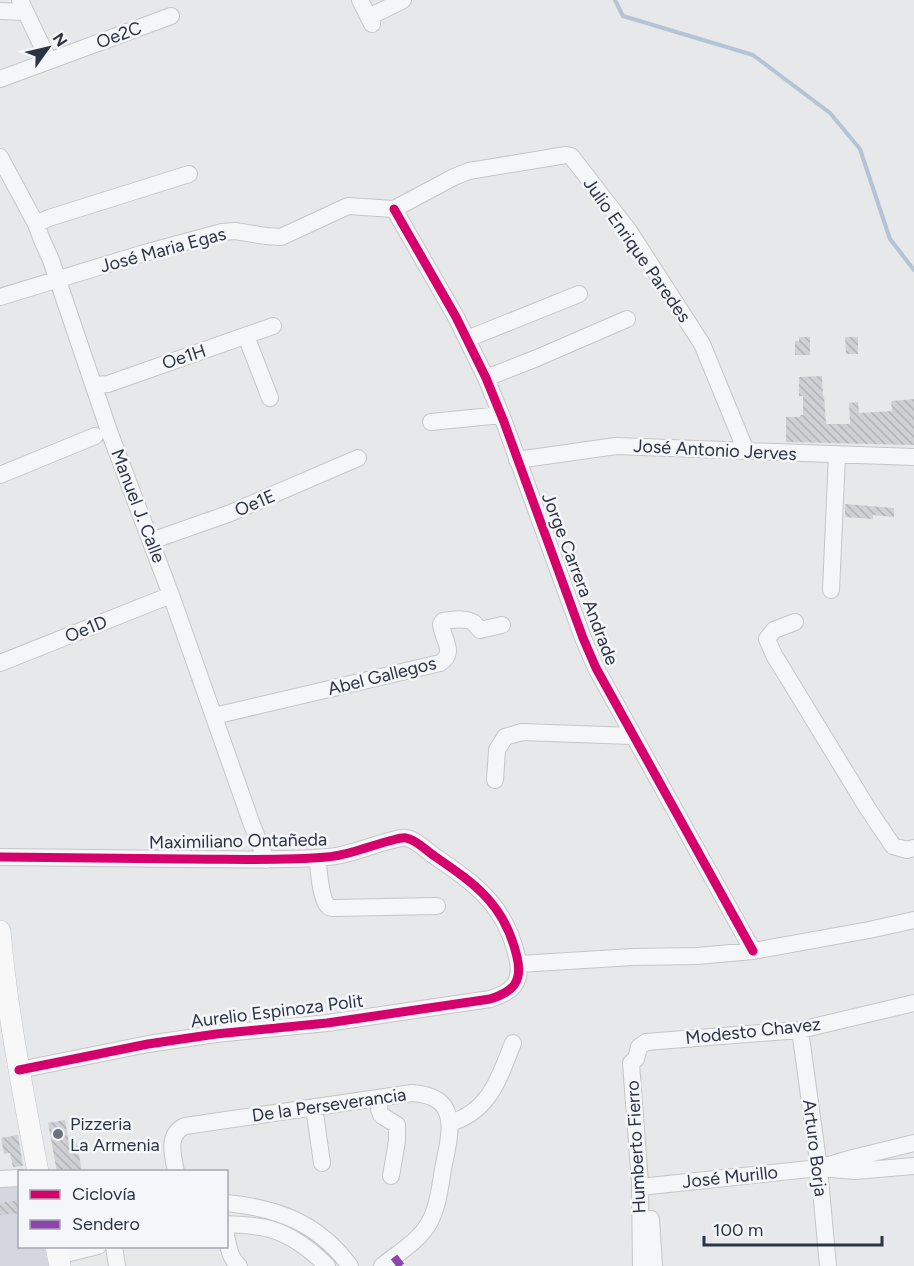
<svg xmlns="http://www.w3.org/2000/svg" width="914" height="1266" viewBox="0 0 914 1266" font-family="Figtree,sans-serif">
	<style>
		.built { fill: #d4d7dd }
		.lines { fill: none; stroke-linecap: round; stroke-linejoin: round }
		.stream { stroke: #b4c4d5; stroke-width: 4 }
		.building { fill: url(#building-back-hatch) }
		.minor-casing { stroke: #c4c6c8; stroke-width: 18 }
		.major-casing { stroke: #c2c5c8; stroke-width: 22 }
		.minor { stroke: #f5f6f7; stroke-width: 16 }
		.major { stroke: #f8f8f8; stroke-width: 21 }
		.quiet { stroke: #8e44ad; stroke-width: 8; stroke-dasharray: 15 8; stroke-linecap: butt }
		.cycleway-casing { stroke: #f4f6f9; stroke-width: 13 }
		.cycleway { stroke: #d6006c; stroke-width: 9 }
		.poi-dot { fill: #6c737f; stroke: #f4f6f9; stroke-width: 2 }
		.labels { text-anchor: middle; stroke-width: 5; stroke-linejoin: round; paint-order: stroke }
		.street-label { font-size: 18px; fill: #2b3445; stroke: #f4f6f9 }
		.poi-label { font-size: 18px; fill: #2b3445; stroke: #f4f6f9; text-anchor: start }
	</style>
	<defs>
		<pattern id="building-back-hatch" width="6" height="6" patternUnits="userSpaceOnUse" patternTransform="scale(1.5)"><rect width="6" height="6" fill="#ced0d3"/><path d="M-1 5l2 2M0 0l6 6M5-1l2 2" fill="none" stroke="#b1b3b6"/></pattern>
	</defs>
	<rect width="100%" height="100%" fill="#e6e8ea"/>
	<path class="built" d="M19 1185 20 1246 44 1247 49 1266H0V1187Z"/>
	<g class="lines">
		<path class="stream" d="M615 0 623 16 753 55 830 113 860 149 890 239 914 270"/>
	</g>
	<path class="building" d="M799 337H810V355H795V341H799Z
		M845 337H858V354H846Z
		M822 376 823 396H824L826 424H850L849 403 858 402 859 413 892 411 891 401 914 399V445L786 442V417H800V415H803V396H799V377Z
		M845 504 894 508V517L873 515V519L845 517Z
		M65 1120 69 1144 77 1143 82 1172H57L48 1123Z
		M18 1135 23 1166 13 1167 10 1153 4 1154 1 1138Z
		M20 1200V1213L0 1215V1203Z"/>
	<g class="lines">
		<g class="minor-casing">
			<path id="minor" d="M20 0 49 61
				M360 0 372 24
				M0 11 25 12
				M369 17 403 0
				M0 79 171 16
				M0 157 36 224 42 240 51 260 109 431 171 595 251 822 266 860
				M394 209 456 317 486 378 504 422 583 638 596 668 753 951
				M394 209 454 177 469 171 566 155 571 156 629 231 702 344 746 451
				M36 224 49 218 189 174
				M0 297 141 254 222 232 235 231 266 236 281 237 348 206 394 209
				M246 336 270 398
				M467 339 579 294
				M486 378 537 358 627 319
				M94 385 108 384 273 326
				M431 422 501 415
				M517 460 616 446 914 457
				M0 475 95 436
				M151 541 228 514 358 458
				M831 590 837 455
				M795 622 774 630 767 639 774 655 868 809 893 846 907 850 914 848
				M0 663 171 595
				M214 716 440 663C457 652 442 639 441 624L443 621C452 620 466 617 474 623 476 625 478 628 480 630L502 625
				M495 780 497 750 505 737 522 732 632 736
				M0 857C62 858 124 858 186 859 233 859 280 861 327 857 347 856 369 846 389 841 394 840 401 837 406 838 415 839 426 850 433 855 475 884 505 904 517 957 523 982 513 992 490 999L327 1023 216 1034 148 1044 19 1070
				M318 858C318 868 321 900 328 906 330 908 332 908 333 908L437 906
				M519 964 633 957 697 956 753 951 869 930 914 920
				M800 1030 819 1168 828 1266
				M380 1098 379 1109 381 1115 397 1125V1141L391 1176
				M314 1107 322 1163
				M450 1123C490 1111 499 1078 513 1043
				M829 1165 853 1158 914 1143
				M176 1172C173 1155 166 1135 185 1126L412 1093C462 1096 450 1134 443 1169 440 1187 438 1207 429 1223 419 1241 398 1253 382 1266
				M0 1179 20 1178
				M640 1187 819 1168 855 1171 914 1166
				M226 1203C278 1208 318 1223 350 1266
				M651 1219 654 1266
				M226 1224C241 1225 256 1225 270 1229 291 1235 312 1251 327 1266
				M226 1235C229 1248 229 1257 239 1266
				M114 1246 117 1266
				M57 1256 98 1246
				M641 1266 640 1183 631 1063 636 1059 639 1047 646 1042 800 1030 914 1003"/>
		</g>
		<g class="major-casing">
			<path id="major" d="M0 931C7 1012 23 1092 38 1172
				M56 1246 60 1266"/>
		</g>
		<use href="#minor" class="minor"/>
		<use href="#major" class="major"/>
		<path class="quiet" d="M394 1257 401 1266"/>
		<g class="cycleway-casing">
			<path id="cycleway" d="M394 209 456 317 486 378 504 422 583 638 596 668 753 951
				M0 857C62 858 124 858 186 859 233 859 280 861 327 857 347 856 369 846 389 841 394 840 401 837 406 838 415 839 426 850 433 855 475 884 505 904 517 957 523 982 513 992 490 999L327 1023 216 1034 148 1044 19 1070"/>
		</g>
		<use href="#cycleway" class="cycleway"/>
	</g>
	<circle class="poi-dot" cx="58" cy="1134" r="6"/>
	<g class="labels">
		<g class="street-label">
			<text transform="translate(119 35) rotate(-20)" y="6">Oe2C</text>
			<text transform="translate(163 250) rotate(-15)" y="6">José Maria Egas</text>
			<text transform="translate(637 250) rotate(55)" y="6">Julio Enrique Paredes</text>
			<text transform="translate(184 357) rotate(-18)" y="6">Oe1H</text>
			<text transform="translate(715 450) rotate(3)" y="6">José Antonio Jerves</text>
			<text transform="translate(255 503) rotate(-23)" y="6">Oe1E</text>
			<text transform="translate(138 506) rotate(69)" y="6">Manuel J. Calle</text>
			<text transform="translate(580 579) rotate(69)" y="6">Jorge Carrera Andrade</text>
			<text transform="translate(86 629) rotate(-22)" y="6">Oe1D</text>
			<text transform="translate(382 676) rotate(-14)" y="6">Abel Gallegos</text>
			<text transform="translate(238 841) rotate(-1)" y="6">Maximiliano Ontañeda</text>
			<text transform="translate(277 1011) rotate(-7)" y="6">Aurelio Espinoza Polit</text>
			<text transform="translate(753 1031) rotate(-6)" y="6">Modesto Chavez</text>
			<text transform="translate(329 1105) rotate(-8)" y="6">De la Perseverancia</text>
			<text transform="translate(636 1147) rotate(-93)" y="6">Humberto Fierro</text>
			<text transform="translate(815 1148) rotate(83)" y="6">Arturo Borja</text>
			<text transform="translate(730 1177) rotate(-6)" y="6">José Murillo</text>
		</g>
		<g class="poi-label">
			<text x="70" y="1130">Pizzeria<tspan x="70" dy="21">La Armenia</tspan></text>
		</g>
	</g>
	<rect x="18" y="1170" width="210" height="78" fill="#f4f6f9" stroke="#a4a8b1" stroke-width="1.5"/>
	<rect x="30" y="1190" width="30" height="9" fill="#d6006c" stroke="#a4a8b1" stroke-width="1.5"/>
	<text x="72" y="1200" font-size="18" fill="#2b3445">Ciclovía</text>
	<rect x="30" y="1220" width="30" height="9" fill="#8e44ad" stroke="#a4a8b1" stroke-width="1.5"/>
	<text x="72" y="1230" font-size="18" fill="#2b3445">Sendero</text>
	<g transform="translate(48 48) rotate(56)" stroke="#f4f6f9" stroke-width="4.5" paint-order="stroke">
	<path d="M0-4.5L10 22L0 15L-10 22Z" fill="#2b3445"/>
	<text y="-9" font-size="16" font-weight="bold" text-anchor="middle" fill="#2b3445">N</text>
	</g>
	<path d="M704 1236v9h178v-9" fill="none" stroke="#2b3445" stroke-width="3"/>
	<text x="713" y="1236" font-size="18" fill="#2b3445" stroke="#f4f6f9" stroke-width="4.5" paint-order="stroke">100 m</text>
</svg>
